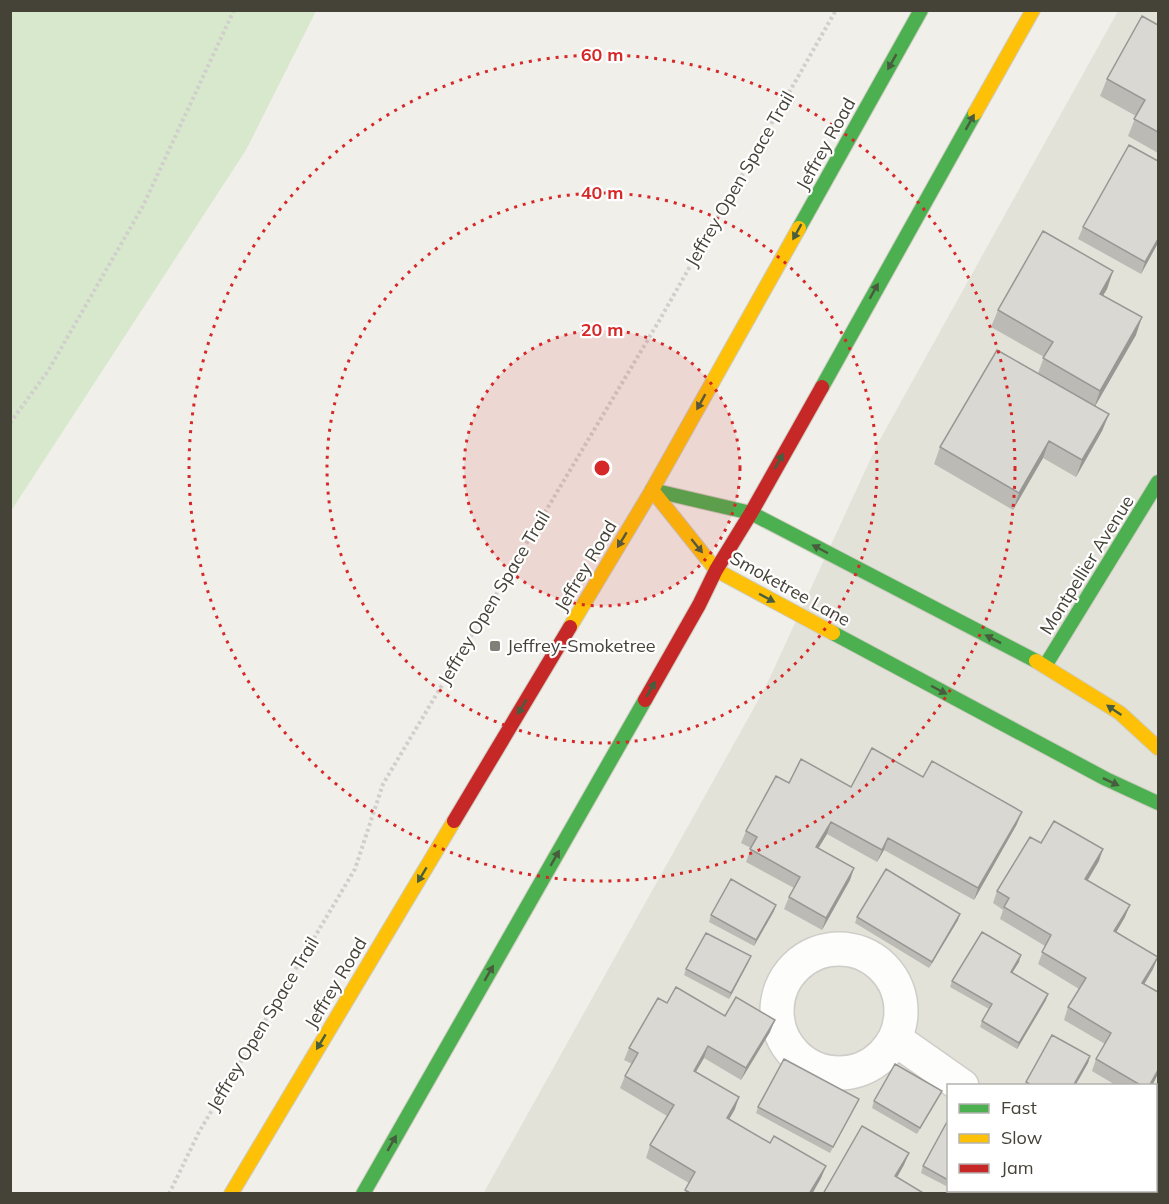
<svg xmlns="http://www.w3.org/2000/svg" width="1169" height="1204" viewBox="0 0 1169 1204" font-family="Mulish,sans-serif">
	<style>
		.residential { fill: #e3e2d9; fill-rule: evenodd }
		.green { fill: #d8e8cd }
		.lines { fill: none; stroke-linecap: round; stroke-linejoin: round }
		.street-casing { stroke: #cecdc8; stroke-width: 36 }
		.fast-casing { stroke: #cdccc1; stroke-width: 16 }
		.slow-casing { stroke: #cdccc1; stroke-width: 16 }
		.jam-casing { stroke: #cdccc1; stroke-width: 16 }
		.path { stroke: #d1cfcc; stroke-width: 4; stroke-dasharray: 3 3; stroke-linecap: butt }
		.street { stroke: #fdfdfc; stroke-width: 33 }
		.fast { stroke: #4caf50; stroke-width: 14 }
		.slow { stroke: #ffc107; stroke-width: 14 }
		.jam { stroke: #c62828; stroke-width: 14 }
		.wall { fill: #bbbab5 }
		.shaded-wall { fill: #989794 }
		.building { fill: #d9d8d3; stroke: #989794; stroke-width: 1.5 }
		.oneway { fill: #475d3e }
		.ring { fill: none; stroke: #d62828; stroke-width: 3; stroke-dasharray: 3 6 }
		.poi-dot { fill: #817f76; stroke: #fff; stroke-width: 2 }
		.labels { text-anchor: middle; stroke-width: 4.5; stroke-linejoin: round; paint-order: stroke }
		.street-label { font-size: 18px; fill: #454238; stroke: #fff }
		.poi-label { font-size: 18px; fill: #454238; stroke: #fff; text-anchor: start }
		.centre { fill: #d62828; stroke: #fff; stroke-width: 3 }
		.ring-label { font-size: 18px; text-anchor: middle; font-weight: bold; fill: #d62828; stroke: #fff; stroke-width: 4.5; stroke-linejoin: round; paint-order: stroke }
	</style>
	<rect width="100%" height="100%" fill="#f0efea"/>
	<path class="residential" d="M1118 11H1158V608H1157L1158 611V1193L483 1194 765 688 877 445ZM948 1086H1156V1190H948Z"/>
	<path class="green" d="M11 10 316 11 246 150 11 511Z"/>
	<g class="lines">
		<g class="street-casing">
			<path id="street" d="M777 1011a62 62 0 1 1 124 0a62 62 0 1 1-124 0Z
				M895 1039 962 1086
				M1156 1188 1158 1184
				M1062 1190 1065 1194"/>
		</g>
		<g class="fast-casing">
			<path id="fast" d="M799 228 921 10
				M822 387 975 113
				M652 490 751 513 1036 661
				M833 633 1106 779 1158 803
				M1045 666 1158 482
				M363 1194 645 700"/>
		</g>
		<g class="slow-casing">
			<path id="slow" d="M975 113 1033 10
				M652 490 716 570 833 633
				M570 627 652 490 799 228
				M1036 661 1120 713 1158 748
				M231 1194 454 821"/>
		</g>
		<g class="jam-casing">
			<path id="jam" d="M645 700 699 605 716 570 751 513 822 387
				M454 821 570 627"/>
		</g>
		<path class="path" d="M10 423 48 371 143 206 234 10
			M169 1194 199 1132 355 869 383 784 659 321 836 10"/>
		<use href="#street" class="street"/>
		<use href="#fast" class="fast"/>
		<use href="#slow" class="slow"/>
		<use href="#jam" class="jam"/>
	</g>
	<path class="wall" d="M1158 25V153L1128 136 1136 116 1100 96 1107 79Z
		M1083 227 1158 243 1141 274 1078 239Z
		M1113 271 1107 289 1103 295 1136 335 1095 406 1109 414 1102 431 1076 477 1043 458 1013 510 934 464 940 447 1038 373 1044 357 991 327 998 310Z
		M923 777 1017 824 974 900 884 850 877 862 827 834 818 848 854 868 850 880 822 930 784 909 789 897 794 888 746 862 751 848 741 843 746 831 789 783 851 787Z
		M1041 843 1099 861 1088 880 1125 917 1116 932 1153 969 1144 984 1152 1086H1117L1092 1071 1096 1059 1105 1044 1064 1020 1068 1007 1079 989 1038 964 1045 946 1000 919 1003 910 993 903 997 891Z
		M776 905 774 911 754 946 709 922 711 915Z
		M857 917 958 920 929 968 855 923Z
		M751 956 748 963 729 999 684 975 686 969Z
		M1019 962 1012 972 1046 1000 1017 1049 980 1027 982 1021 989 1009 950 987 952 981Z
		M667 1003 770 1032 741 1080 704 1058 696 1072 735 1109 729 1119 770 1143 826 1166 821 1178 812 1194H684L689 1183 646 1158 650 1145 667 1116 620 1088 625 1076 632 1064 624 1060 629 1048Z
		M1090 1056 1088 1063 1075 1086H1025L1026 1082Z
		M942 1091 939 1097 917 1134 872 1108 874 1101Z
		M859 1099 856 1105 830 1153 756 1113 758 1107Z
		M948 1120V1181L946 1186 921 1173 923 1166Z"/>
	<path class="shaded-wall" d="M1158 239V243L1141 274 1145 262Z
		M1113 271 1107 289 1094 311 1100 294Z
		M1142 317 1136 335 1094 408 1100 391Z
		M1109 414 1102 431 1076 477 1082 460Z
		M1049 441 1043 458 1013 510 1019 493Z
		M1022 812 1017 824 974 900 978 888Z
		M831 822 827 834 812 859 816 847Z
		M888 838 884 850 877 862 882 850Z
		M1103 849 1099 861 1081 891 1085 879Z
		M854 868 850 880 822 930 826 918Z
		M776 905 774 911 754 946 756 940Z
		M1130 905 1125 917 1110 943 1114 931Z
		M960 914 958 920 929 968 932 962Z
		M1021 955 1019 962 1009 978 1011 972Z
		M751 956 748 963 729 999 731 993Z
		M1158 957 1153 969 1138 995 1142 983Z
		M1048 994 1046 1000 1017 1049 1019 1043Z
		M775 1020 770 1032 741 1080 746 1068Z
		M708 1046 704 1058 689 1083 694 1071Z
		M1090 1056 1088 1063 1075 1086H1073Z
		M1158 1070V1074L1152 1086H1149Z
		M739 1097 735 1109 723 1130 727 1118Z
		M909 1153 904 1165 891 1188 895 1176Z
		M826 1166 821 1178 812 1194H809Z"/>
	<path class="building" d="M1142 16 1158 25V132L1134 119 1145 100 1107 79Z
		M1129 145 1158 161V239L1145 262 1083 227Z
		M1043 231 1113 271 1100 294 1142 317 1100 391 1043 358 1053 342 998 310Z
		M997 350 1109 414 1082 460 1049 441 1019 493 940 447Z
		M872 748 923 777 932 761 1022 812 978 888 888 838 882 850 831 822 816 847 854 868 826 918 789 897 800 877 750 849 757 837 746 831 776 776 789 783 801 759 851 787Z
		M1054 821 1103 849 1085 879 1130 905 1114 931 1158 957 1142 983 1158 992V1070L1149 1086H1142L1096 1059 1111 1033 1068 1007 1086 978 1042 952 1051 935 1004 907 1009 898 997 891 1030 837 1041 843Z
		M886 869 960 914 932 962 857 917Z
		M731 879 776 905 756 940 711 915Z
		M982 932 1021 955 1011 972 1048 994 1019 1043 982 1021 992 1004 952 981Z
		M706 933 751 956 731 993 686 969Z
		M676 987 725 1016 736 997 775 1020 746 1068 708 1046 694 1071 739 1097 727 1118 770 1143 774 1136 826 1166 809 1194H692L685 1190 695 1172 650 1145 674 1105 625 1076 638 1053 629 1048 658 998 667 1003Z
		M1052 1035 1090 1056 1073 1086H1033L1026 1082Z
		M784 1059 859 1099 833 1147 758 1107Z
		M895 1064 942 1091 920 1128 874 1101Z
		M948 1120V1180L923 1166Z
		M862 1126 909 1153 895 1176 925 1194H823Z
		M980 1191H1024L1029 1193 978 1194Z"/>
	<defs><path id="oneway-solid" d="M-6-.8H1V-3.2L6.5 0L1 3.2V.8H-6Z" transform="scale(1.5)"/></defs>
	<g class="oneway">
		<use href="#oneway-solid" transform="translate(892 62) rotate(119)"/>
		<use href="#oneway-solid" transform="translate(970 122) rotate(-61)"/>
		<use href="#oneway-solid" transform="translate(797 232) rotate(119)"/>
		<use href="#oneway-solid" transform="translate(874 291) rotate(-61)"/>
		<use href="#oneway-solid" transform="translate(701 402) rotate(119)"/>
		<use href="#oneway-solid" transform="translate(779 461) rotate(-61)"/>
		<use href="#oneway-solid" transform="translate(622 540) rotate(121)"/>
		<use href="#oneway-solid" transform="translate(697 546) rotate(51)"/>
		<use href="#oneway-solid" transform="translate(820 549) rotate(-152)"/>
		<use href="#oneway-solid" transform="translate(767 598) rotate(28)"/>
		<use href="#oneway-solid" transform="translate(993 639) rotate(-153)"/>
		<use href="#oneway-solid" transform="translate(651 689) rotate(-60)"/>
		<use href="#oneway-solid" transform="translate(939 690) rotate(28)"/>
		<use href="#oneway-solid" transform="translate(522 707) rotate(121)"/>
		<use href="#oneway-solid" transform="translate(1114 710) rotate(-146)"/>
		<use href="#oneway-solid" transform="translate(1111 782) rotate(25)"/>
		<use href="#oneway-solid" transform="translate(555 858) rotate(-60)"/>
		<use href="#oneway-solid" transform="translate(422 875) rotate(121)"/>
		<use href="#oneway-solid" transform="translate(489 973) rotate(-60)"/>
		<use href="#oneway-solid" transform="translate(321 1042) rotate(121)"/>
		<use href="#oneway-solid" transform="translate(392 1143) rotate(-60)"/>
	</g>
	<circle cx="602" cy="468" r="138" fill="#d62828" fill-opacity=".12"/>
	<g class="ring">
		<circle cx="602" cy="468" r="138"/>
		<circle cx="602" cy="468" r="275"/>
		<circle cx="602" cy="468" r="413"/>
	</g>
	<rect class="poi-dot" x="489" y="640" width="12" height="12" rx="3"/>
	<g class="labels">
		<g class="street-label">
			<text transform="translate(826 144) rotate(-61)" y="6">Jeffrey Road</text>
			<text transform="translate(740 179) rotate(-60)" y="6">Jeffrey Open Space Trail</text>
			<text transform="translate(1087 565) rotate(-58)" y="6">Montpellier Avenue</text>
			<text transform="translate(586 566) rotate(-59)" y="6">Jeffrey Road</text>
			<text transform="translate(790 589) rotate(29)" y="6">Smoketree Lane</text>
			<text transform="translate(494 598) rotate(-59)" y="6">Jeffrey Open Space Trail</text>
			<text transform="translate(336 983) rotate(-59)" y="6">Jeffrey Road</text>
			<text transform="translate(263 1024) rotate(-59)" y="6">Jeffrey Open Space Trail</text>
		</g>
		<g class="poi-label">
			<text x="507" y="652">Jeffrey-Smoketree</text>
		</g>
	</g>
	<circle cx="602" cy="468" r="9" class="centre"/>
	<g class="ring-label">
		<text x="602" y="61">60 m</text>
		<text x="602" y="199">40 m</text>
		<text x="602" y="336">20 m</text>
	</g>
	<rect width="1169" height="1204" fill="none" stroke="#454238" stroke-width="24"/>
	<rect x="947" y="1084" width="210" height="108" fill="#ffffff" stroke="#b5b3af" stroke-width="1.5"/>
	<rect x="959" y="1104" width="30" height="9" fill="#4caf50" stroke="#b5b3af" stroke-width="1.5"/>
	<text x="1001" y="1114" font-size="18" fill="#454238">Fast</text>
	<rect x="959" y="1134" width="30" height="9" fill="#ffc107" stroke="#b5b3af" stroke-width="1.5"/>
	<text x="1001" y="1144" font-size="18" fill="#454238">Slow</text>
	<rect x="959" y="1164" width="30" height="9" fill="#c62828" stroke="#b5b3af" stroke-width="1.5"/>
	<text x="1001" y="1174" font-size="18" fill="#454238">Jam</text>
</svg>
